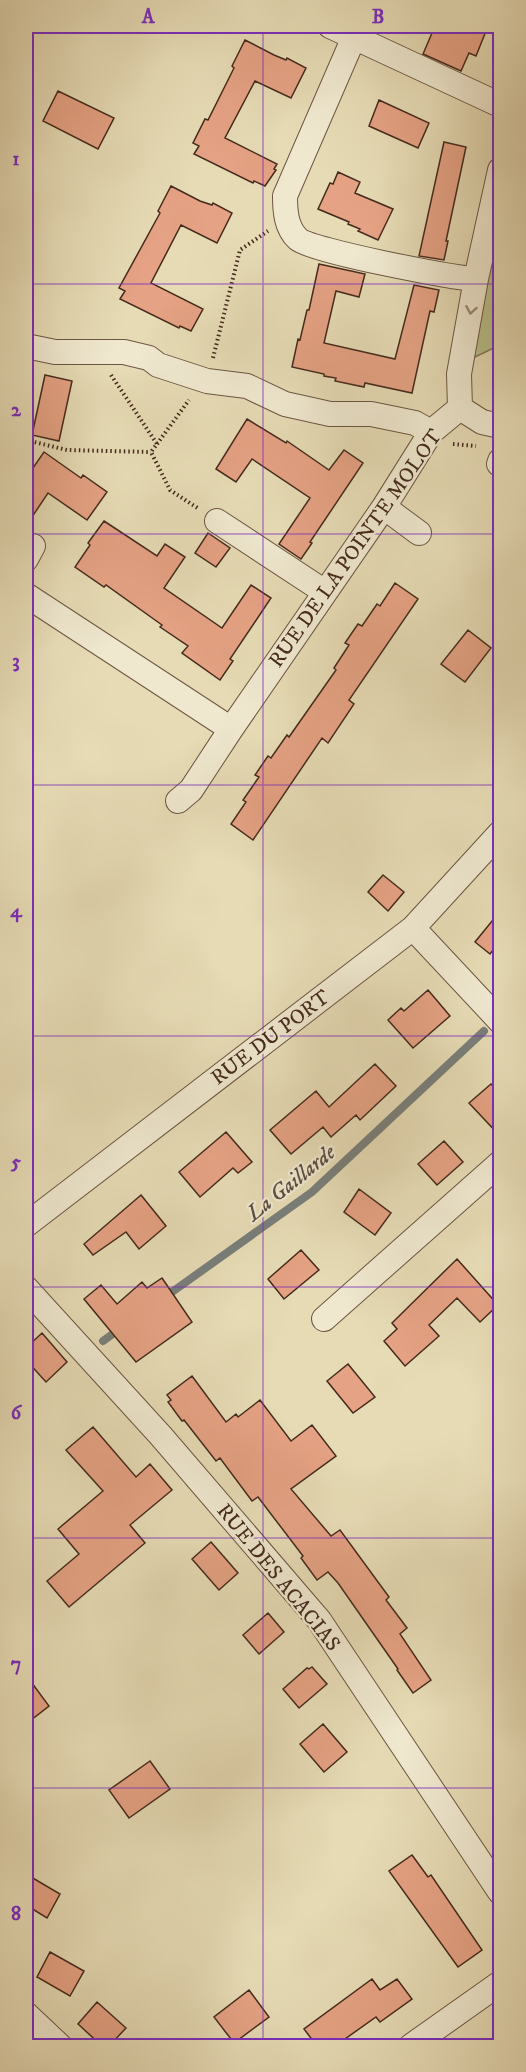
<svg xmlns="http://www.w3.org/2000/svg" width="526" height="2072" viewBox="0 0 526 2072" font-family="'IM FELL DW Pica',serif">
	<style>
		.green { fill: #b8bf8b; stroke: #7e7454; stroke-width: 1.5 }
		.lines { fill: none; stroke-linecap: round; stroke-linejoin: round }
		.stream { stroke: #797f7b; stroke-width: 8 }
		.building { fill: #e5a284; stroke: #452a1d; stroke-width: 1.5 }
		.minor-casing { stroke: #6d5643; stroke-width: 26 }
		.path { stroke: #452a1d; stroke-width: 4; stroke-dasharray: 1.5 3; stroke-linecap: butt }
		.minor { stroke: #efe8cf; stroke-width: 24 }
		.oneway { stroke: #9a8976 }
		.grid { fill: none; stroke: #7b2cbf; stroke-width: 1.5; stroke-opacity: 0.55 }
		.labels { text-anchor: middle; stroke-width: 4.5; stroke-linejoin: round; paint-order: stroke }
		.street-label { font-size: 21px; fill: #452a1d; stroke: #efe8cf }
		.water-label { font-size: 22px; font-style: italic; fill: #5b4e44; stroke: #efe8cf }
		.neatline { fill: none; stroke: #7b2cbf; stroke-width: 2 }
		.grid-label { font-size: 20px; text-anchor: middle; font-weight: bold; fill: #7b2cbf }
	</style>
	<rect width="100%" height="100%" fill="#e6dbb5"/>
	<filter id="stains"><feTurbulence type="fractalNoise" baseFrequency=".00333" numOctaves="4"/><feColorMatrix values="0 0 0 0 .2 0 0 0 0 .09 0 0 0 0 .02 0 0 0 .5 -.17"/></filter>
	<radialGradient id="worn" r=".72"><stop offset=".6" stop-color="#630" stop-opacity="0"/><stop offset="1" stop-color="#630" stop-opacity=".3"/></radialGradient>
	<path class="green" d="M500 221V345L471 359Z"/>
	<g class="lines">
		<path class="stream" d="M165 1297 312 1192 484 1031
			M103 1341 121 1328"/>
	</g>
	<path class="building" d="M435 26H488L476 56 469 53 461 71 423 54Z
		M245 40 274 55 286 60 287 58 306 68 291 98 255 81 225 138 277 164 274 169 276 170 265 186 254 181 253 183 194 154 199 146 193 143 205 119 208 120 234 68 232 66Z
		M58 91 114 118 98 149 43 121Z
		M379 100 429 123 418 148 369 126Z
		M444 142 466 147 446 241H448L444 260 419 256Z
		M338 172 360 182 355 193 393 209 378 240 358 231 360 229 348 224 349 222 318 209 330 183 333 184Z
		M171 186 200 201 212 205 213 203 232 213 217 243 181 225 151 283 203 309 191 331 180 326 179 328 120 299 125 291 119 288 160 213 158 211Z
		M319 264 365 274 359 297 336 291 324 343 395 359 414 285 439 290 434 312 430 311 412 393 365 383 364 387 335 381 336 378 324 376V374L292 367 298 339 300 340 307 310H309Z
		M45 375 72 381 59 441 32 435Z
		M247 419 286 443 287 441 329 470 344 450 363 463 310 542 312 543 301 559 279 544 310 498 252 459 236 482 216 469Z
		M44 452 81 478 83 475 107 492 87 520 48 493 26 526V478Z
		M104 521 157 556 165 544 185 557 164 588 222 628 251 585 271 598 230 659 233 661 220 680 182 653 188 646 160 627 162 625 106 585 104 587 75 567 90 545 88 543Z
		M208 533 230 548 216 567 195 553Z
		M395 583 418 599 349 700 354 704 328 743 322 738 253 840 231 824 246 802 243 800 259 777 255 775 268 756 271 758 287 735 289 737 336 670 334 668 349 645 345 643 358 624 362 626 377 604 380 606Z
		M468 630 491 648 465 682 441 664Z
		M383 875 404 892 388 911 368 892Z
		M501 910V956L493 950 490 954 475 942Z
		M428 990 450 1016 413 1048 388 1020 401 1008 404 1011Z
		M375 1064 396 1086 360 1120 356 1115 331 1137 323 1127 291 1154 270 1130 316 1091 329 1107Z
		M491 1084 501 1094V1137L469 1103Z
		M226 1132 252 1162 238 1173 233 1168 200 1197 179 1172Z
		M444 1141 463 1162 437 1185 418 1164Z
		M359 1189 391 1213 375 1235 344 1212Z
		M141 1195 166 1226 139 1249 126 1232 93 1255 84 1244Z
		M301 1250 319 1270 284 1299 268 1279Z
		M457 1259 498 1305 480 1322 457 1298 429 1325 439 1336 405 1366 384 1341 397 1329 392 1323Z
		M162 1278 192 1322 136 1362 84 1299 101 1285 117 1304 142 1282 147 1288Z
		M42 1333 67 1362 46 1382 26 1360V1348Z
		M348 1364 375 1397 353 1413 327 1381Z
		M192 1376 226 1422 236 1414 238 1417 260 1400 291 1441 312 1425 336 1456 291 1489 331 1536 340 1530 389 1597 386 1600 407 1628 400 1634 431 1680 413 1693 397 1670 398 1669 338 1583 328 1572 317 1580 301 1558 303 1556 258 1497 252 1501 220 1458 216 1461 184 1420 182 1421 168 1402 171 1400 167 1395Z
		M93 1427 136 1477 150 1464 172 1490 130 1525 145 1543 69 1607 47 1581 79 1554 58 1529 103 1491 66 1450Z
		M211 1542 238 1573 219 1590 192 1559Z
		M268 1613 284 1632 259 1654 243 1635Z
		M312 1667 327 1684 299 1708 283 1689 307 1668 309 1669Z
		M26 1675 49 1706 26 1724Z
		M323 1724 347 1752 324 1772 300 1744Z
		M150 1761 170 1789 129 1818 109 1790Z
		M412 1855 428 1877 431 1875 482 1950 458 1967 389 1871Z
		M26 1874 60 1894 47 1918 26 1905Z
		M50 1952 84 1971 70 1996 37 1977Z
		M372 1979 380 1990 397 1979 412 1999 380 2022 376 2017 335 2046H317L304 2029Z
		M249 1990 269 2017 234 2043 214 2017Z
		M97 2002 126 2028 109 2046H102L78 2024Z"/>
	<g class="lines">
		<g class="minor-casing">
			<path id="minor" d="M330 26 500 105
				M354 37 285 196C285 211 286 228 298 239 312 251 453 278 476 279
				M26 346 55 352H124L149 358 158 365 207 381 247 386 285 404 330 414H371L415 423 431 432
				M460 408 459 374 476 279 500 170
				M460 408 482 422 500 426
				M499 464 500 461
				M384 507 419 533
				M217 521 325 592
				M26 559 33 546
				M26 595 231 729
				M178 801 191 790 231 729 384 507 431 432 460 408
				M413 928 500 1021
				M26 1225 413 928 500 833
				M26 1288 161 1436 319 1620 500 1892
				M324 1319 500 1163
				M26 2014 60 2046
				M411 2046 500 1983"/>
		</g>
		<path class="path" d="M213 358 240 250 268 231
			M111 375 157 444 151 452 170 490 199 509
			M26 440 67 450 151 452
			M157 444 189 400
			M453 444 476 446"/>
		<use href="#minor" class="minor"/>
	</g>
	<defs><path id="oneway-chevron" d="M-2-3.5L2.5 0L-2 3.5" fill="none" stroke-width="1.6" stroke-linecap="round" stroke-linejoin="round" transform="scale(1.5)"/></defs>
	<use class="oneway" href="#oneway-chevron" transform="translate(471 310) rotate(100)"/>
	<path class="grid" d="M263 26V2046M26 284H500M26 534H500M26 785H500M26 1036H500M26 1287H500M26 1538H500M26 1788H500"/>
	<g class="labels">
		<g class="street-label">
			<text transform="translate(355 548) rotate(-55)" y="7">RUE DE LA POINTE MOLOT</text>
			<text transform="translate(270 1037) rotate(-37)" y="7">RUE DU PORT</text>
			<text transform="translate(279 1577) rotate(51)" y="7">RUE DES ACACIAS</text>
		</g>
		<g class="water-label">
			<text transform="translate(290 1182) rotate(-39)" y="8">La Gaillarde</text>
		</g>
	</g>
	<rect width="526" height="2072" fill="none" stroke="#e6dbb5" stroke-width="66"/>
	<rect x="33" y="33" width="460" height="2006" class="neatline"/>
	<g class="grid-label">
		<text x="148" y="23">A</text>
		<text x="378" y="23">B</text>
		<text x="16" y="165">1</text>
		<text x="16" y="416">2</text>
		<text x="16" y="667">3</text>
		<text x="16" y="917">4</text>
		<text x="16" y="1168">5</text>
		<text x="16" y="1419">6</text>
		<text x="16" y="1670">7</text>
		<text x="16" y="1920">8</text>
	</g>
	<rect width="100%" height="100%" filter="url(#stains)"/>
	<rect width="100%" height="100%" fill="url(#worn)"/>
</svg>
